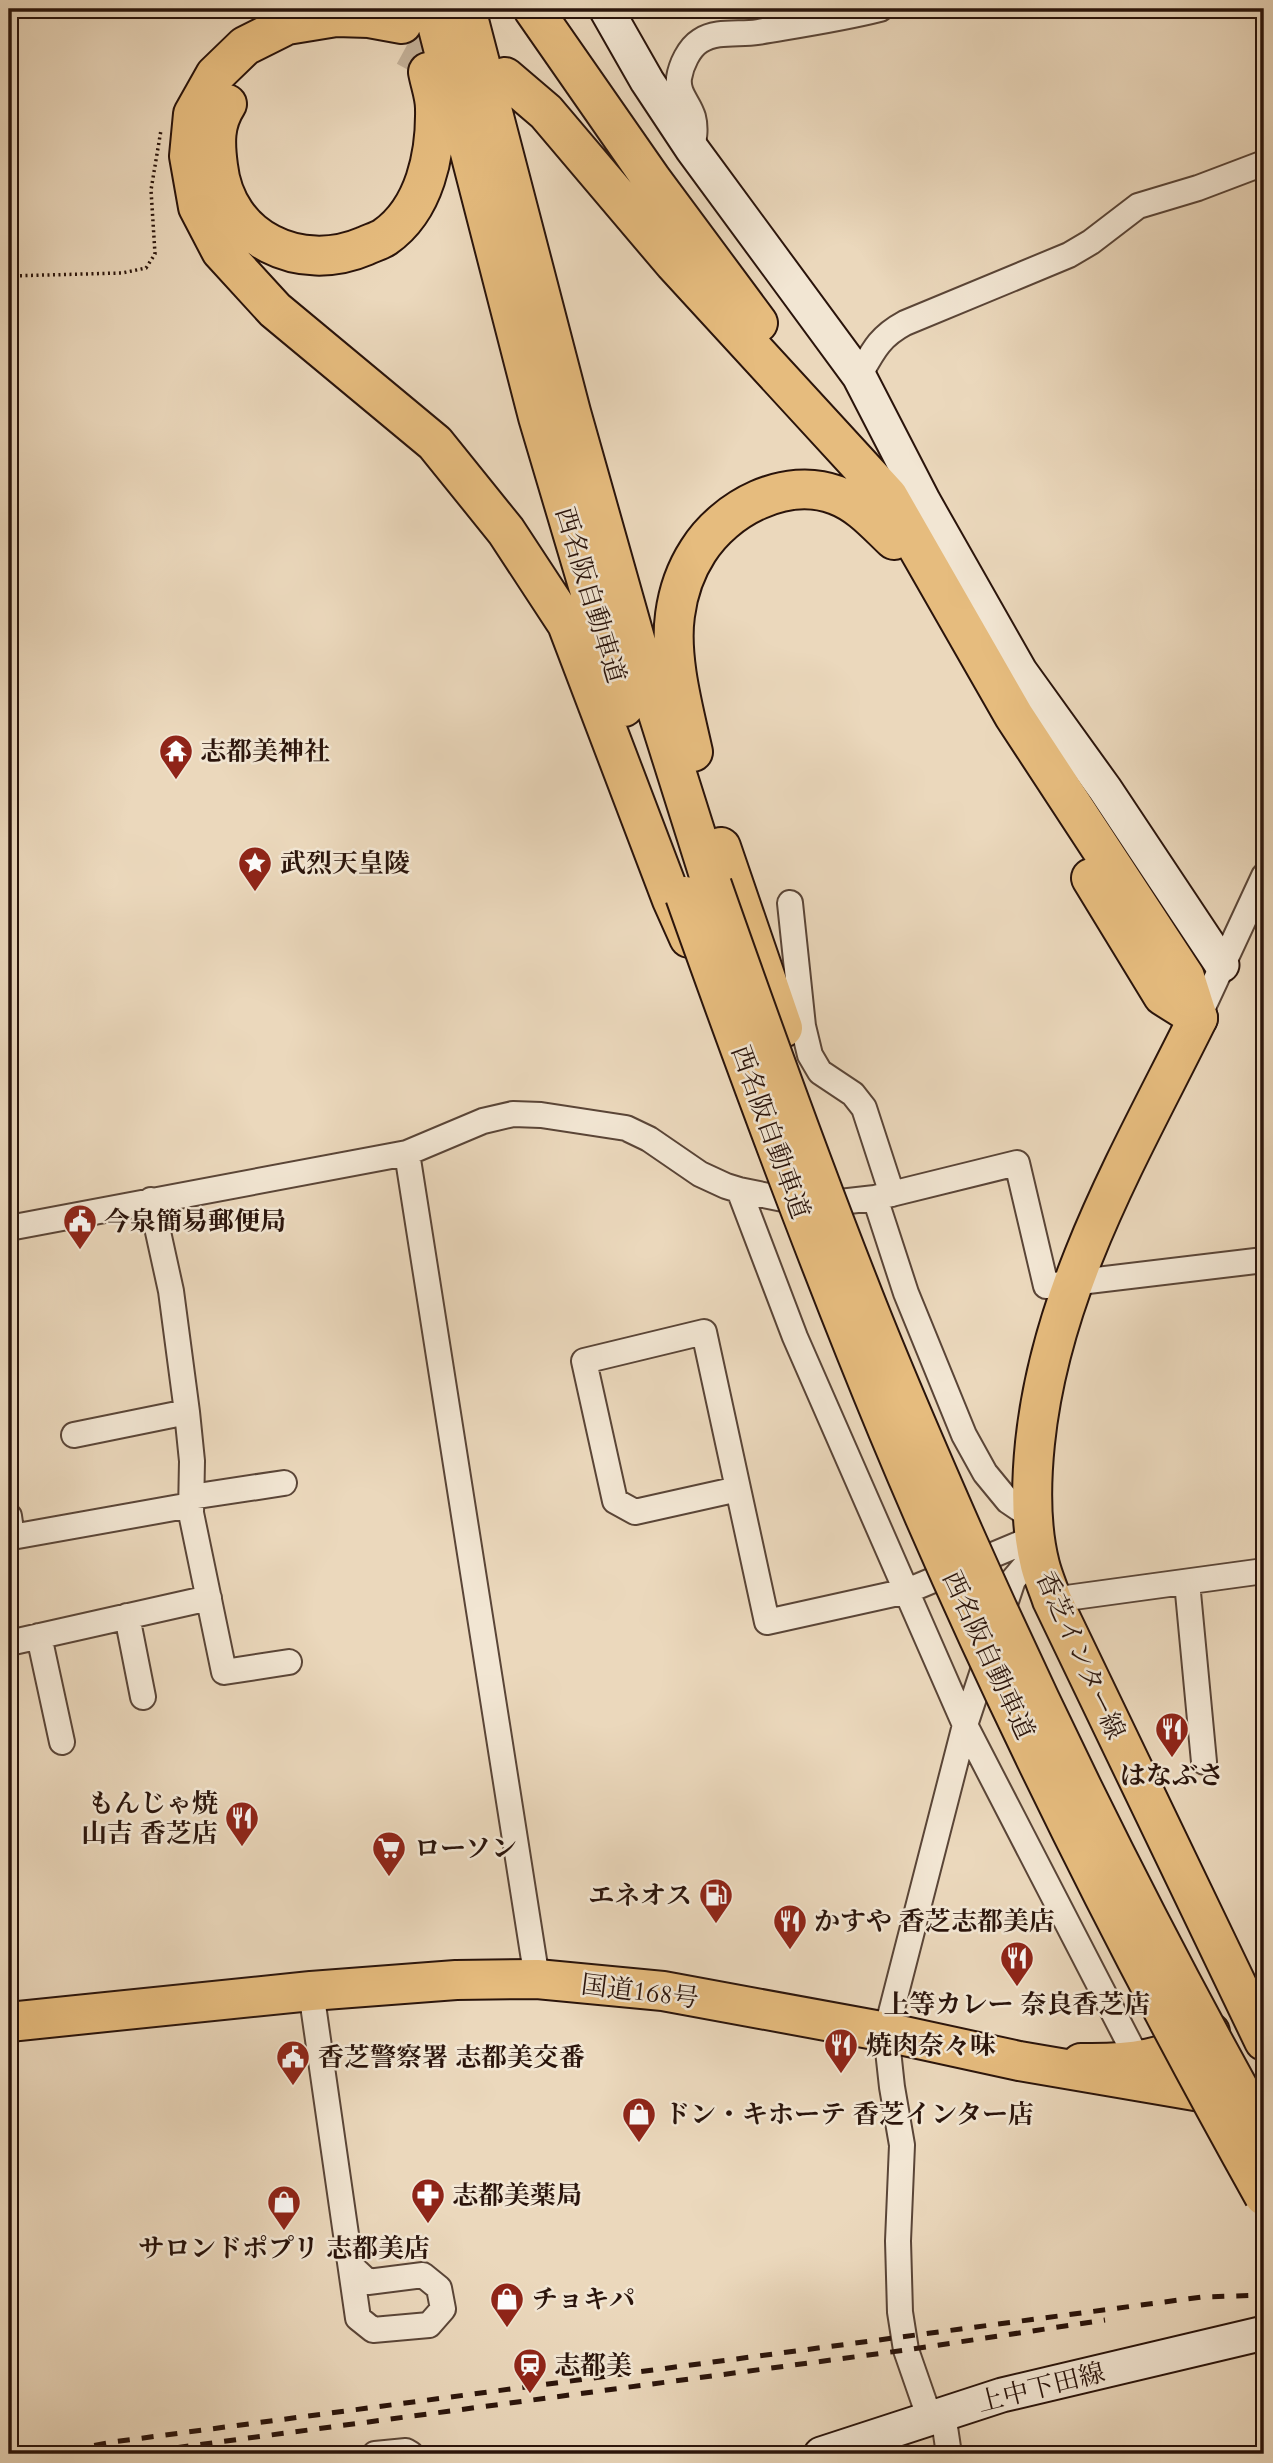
<svg xmlns="http://www.w3.org/2000/svg" width="1273" height="2463" viewBox="0 0 1273 2463" font-family="Cardo,'Noto Serif JP',serif">
	<style>
		.lines { fill: none; stroke-linecap: round; stroke-linejoin: round }
		.highway-tunnel { stroke: #c4b199; stroke-width: 38; stroke-dasharray: 38 19; stroke-linecap: butt }
		.street-casing { stroke: #5a4537; stroke-width: 28 }
		.secondary-casing { stroke: #2a140b; stroke-width: 37 }
		.primary-casing { stroke: #2a140b; stroke-width: 42 }
		.highway-casing { stroke: #2a140b; stroke-width: 42 }
		.path { stroke: #2a140b; stroke-width: 3.5; stroke-dasharray: 2 3.5; stroke-linecap: butt }
		.street { stroke: #f2e6d3; stroke-width: 24 }
		.secondary { stroke: #f2e6d3; stroke-width: 33 }
		.primary { stroke: #e6bc7e; stroke-width: 38 }
		.highway { stroke: #e6bc7e; stroke-width: 38 }
		.rail { stroke: #2a140b; stroke-width: 5; stroke-dasharray: 12 12; stroke-linecap: butt }
		.highway-bridge-casing { stroke: #2a140b; stroke-width: 42; stroke-linecap: butt }
		.highway-bridge { stroke: #e6bc7e; stroke-width: 38 }
		.labels { text-anchor: middle; stroke-width: 5; stroke-linejoin: round; paint-order: stroke }
		.street-label { font-size: 26px; fill: #2a140b; stroke: #f2e6d3 }
		.poi-label { font-size: 26px; font-weight: bold; fill: #2a140b; stroke: #f2e6d3; text-anchor: start }
	</style>
	<rect width="100%" height="100%" fill="#ebd8bc"/>
	<filter id="stains"><feTurbulence type="fractalNoise" baseFrequency=".00286" numOctaves="4"/><feColorMatrix values="0 0 0 0 .2 0 0 0 0 .09 0 0 0 0 .02 0 0 0 .5 -.17"/></filter>
	<radialGradient id="worn" r=".72"><stop offset=".6" stop-color="#630" stop-opacity="0"/><stop offset="1" stop-color="#630" stop-opacity=".3"/></radialGradient>
	<g class="lines">
		<path class="highway-tunnel" d="M406 47 468 81"/>
		<g class="street-casing">
			<path id="street" d="M692 149C694 139 696 128 693 117 689 103 677 94 679 78 681 65 689 48 700 41 717 30 739 35 758 32 799 25 841 19 880 9
				M859 376C873 351 879 337 905 323L1069 255 1091 242 1138 206 1198 188 1264 163
				M790 903 803 1026 810 1055 820 1072 853 1094 864 1108 892 1194
				M1198 1018 1264 876
				M407 1153 537 1979
				M739 1190 795 1337 965 1725 1138 2060
				M875 1198 906 1293 964 1435 985 1473 1008 1501 1033 1518
				M151 1200 171 1291 187 1412 192 1461 191 1513 224 1672 289 1662
				M9 1228 407 1153 483 1121 513 1114 541 1115 626 1128 649 1139 700 1174 726 1186 739 1190 813 1205 875 1198 1017 1163 1046 1286 1264 1260
				M74 1435 187 1412
				M738 1489 635 1512 615 1501 584 1361 704 1332 767 1622 907 1591 1036 1537
				M191 1497 284 1483
				M9 1516 12 1537 191 1505
				M1187 1582 1204 1762
				M1052 1600 1264 1571
				M127 1616 143 1697
				M39 1636 62 1742
				M9 1643 209 1598
				M311 1991 358 2318 373 2330 429 2325 443 2309 439 2288 423 2275 368 2282 351 2266
				M943 2414 949 2454
				M930 2419 906 2350 900 2312 898 2241 902 2145 892 2087 886 2032 965 1725 1013 1580 1024 1567 1040 1564
				M375 2454 406 2451 411 2454"/>
		</g>
		<g class="secondary-casing">
			<path id="secondary" d="M606 9 647 81 692 149 859 376 924 502 1020 671 1105 789 1222 965
				M821 2454 1002 2395 1264 2333"/>
		</g>
		<g class="primary-casing">
			<path id="primary" d="M1198 1018C1130 1155 1051 1288 1035 1443 1031 1482 1030 1526 1040 1565 1043 1577 1048 1588 1052 1600L1264 2041
				M1081 2063C1126 2064 1173 2060 1210 2032"/>
		</g>
		<g class="highway-casing">
			<path id="highway" d="M433 9 538 417 624 707
				M466 9 571 412 641 660 712 885
				M533 9 652 180 758 323
				M402 24 369 18 336 17 287 25 245 46 215 75 193 114 189 156 198 207 221 251 275 310 435 443 506 531 567 624 672 900 689 938
				M505 77 546 112 674 263 888 496 1014 716 1185 977 1198 1018
				M227 104C214 124 215 143 218 166 226 239 300 274 365 246 371 243 379 241 385 237 425 209 436 154 435 108 435 96 430 83 428 72
				M693 752C684 711 669 658 675 615 678 592 685 571 698 551 725 508 786 476 836 495 860 504 876 523 894 540
				M721 847 783 1028
				M1091 878 1163 996 1198 1018
				M9 2022 311 1991 456 1980 537 1979 663 1991 886 2032 1019 2061 1236 2098"/>
		</g>
		<path class="path" d="M9 276 122 273 146 268 155 254 151 190 161 130"/>
		<use href="#street" class="street"/>
		<use href="#secondary" class="secondary"/>
		<use href="#primary" class="primary"/>
		<use href="#highway" class="highway"/>
		<path class="rail" d="M47 2454 113 2442 1141 2305 1202 2297 1264 2295
			M129 2454 906 2350 1105 2320"/>
		<g class="highway-bridge-casing">
			<path id="highway-bridge" d="M712 885C759 1019 807 1153 859 1285 891 1368 927 1450 963 1532 1054 1737 1154 1938 1264 2134
				M685 896C749 1076 815 1255 888 1431 997 1693 1126 1949 1264 2196"/>
		</g>
		<use href="#highway-bridge" class="highway-bridge"/>
	</g>
	<defs>
		<g id="temple-pin" transform="scale(1.75)"><path d="M0 17L-7.5 6A9.5 9.5 0 1 1 7.5 6Z" fill="#8f2418" stroke="#f2e6d3"/><path d="M0-6L5-2H3V0L6.5 2.5H4V6H1.5V3h-3V6H-4V2.5H-6.5L-3 0V-2H-5Z" fill="#fff"/></g>
		<g id="sight-pin" transform="scale(1.75)"><path d="M0 17L-7.5 6A9.5 9.5 0 1 1 7.5 6Z" fill="#8f2418" stroke="#f2e6d3"/><path d="M0-6L1.8-2.2L6-1.7L2.9 1.2L3.7 5.4L0 3.3L-3.7 5.4L-2.9 1.2L-6-1.7L-1.8-2.2Z" fill="#fff"/></g>
		<g id="civic-pin" transform="scale(1.75)"><path d="M0 17L-7.5 6A9.5 9.5 0 1 1 7.5 6Z" fill="#8f2418" stroke="#f2e6d3"/><path d="M-.6-6.5H3V-4.5H.6V-3L4-1V1h2V6H-6V1h2V-1L-.6-3ZM-1.2 2.5V6h2.4V2.5Z" fill="#fff"/></g>
		<g id="restaurant-pin" transform="scale(1.75)"><path d="M0 17L-7.5 6A9.5 9.5 0 1 1 7.5 6Z" fill="#8f2418" stroke="#f2e6d3"/><path d="M-5-6h1v4h1v-4h1v4h1v-4h1v5L-1.5 .5V6h-2V.5L-5-1ZM5-6V6H3V1.5H1.5Q1.5-4 5-6Z" fill="#fff"/></g>
		<g id="supermarket-pin" transform="scale(1.75)"><path d="M0 17L-7.5 6A9.5 9.5 0 1 1 7.5 6Z" fill="#8f2418" stroke="#f2e6d3"/><path d="M-6-5.5h2.5l.6 2H6L4.5 2H-2.5L-4.4-4H-6ZM-1.5 3.2a1.3 1.3 0 1 0 .1 0ZM3 3.2a1.3 1.3 0 1 0 .1 0Z" fill="#fff"/></g>
		<g id="fuel-pin" transform="scale(1.75)"><path d="M0 17L-7.5 6A9.5 9.5 0 1 1 7.5 6Z" fill="#8f2418" stroke="#f2e6d3"/><path d="M-5.5-6h7V0h2V4h1.3V-2.5L3-4.5l.8-.8L6-3V5H2.5V1h-1V6h-7ZM-4.2-4.7v3.2H.2V-4.7Z" fill="#fff"/></g>
		<g id="shop-pin" transform="scale(1.75)"><path d="M0 17L-7.5 6A9.5 9.5 0 1 1 7.5 6Z" fill="#8f2418" stroke="#f2e6d3"/><path d="M-5-2.5h2.3a2.7 3.5 0 0 1 5.4 0H5L5.5 6h-11ZM-1.5-2.5h3a1.5 2.3 0 0 0-3 0Z" fill="#fff"/></g>
		<g id="pharmacy-pin" transform="scale(1.75)"><path d="M0 17L-7.5 6A9.5 9.5 0 1 1 7.5 6Z" fill="#8f2418" stroke="#f2e6d3"/><path d="M-2-6h4v4h4v4h-4v4h-4v-4h-4v-4h4Z" fill="#fff"/></g>
		<g id="station-pin" transform="scale(1.75)"><path d="M0 17L-7.5 6A9.5 9.5 0 1 1 7.5 6Z" fill="#8f2418" stroke="#f2e6d3"/><path d="M-3-6H3Q5-6 5-4V2Q5 4 3 4L4.5 6H3L1.5 4h-3L-3 6H-4.5L-3 4Q-5 4-5 2V-4Q-5-6-3-6ZM-3.5-4v3h7v-3ZM-3.5 1v1.5H-2V1ZM2 1v1.5H3.5V1Z" fill="#fff"/></g>
	</defs>
	<g fill-rule="evenodd">
		<use href="#temple-pin" x="176" y="751"/>
		<use href="#sight-pin" x="255" y="863"/>
		<use href="#civic-pin" x="80" y="1221"/>
		<use href="#restaurant-pin" x="1172" y="1729"/>
		<use href="#restaurant-pin" x="242" y="1818"/>
		<use href="#supermarket-pin" x="389" y="1848"/>
		<use href="#fuel-pin" x="716" y="1895"/>
		<use href="#restaurant-pin" x="790" y="1921"/>
		<use href="#restaurant-pin" x="1017" y="1958"/>
		<use href="#restaurant-pin" x="841" y="2045"/>
		<use href="#civic-pin" x="293" y="2057"/>
		<use href="#shop-pin" x="639" y="2114"/>
		<use href="#pharmacy-pin" x="428" y="2195"/>
		<use href="#shop-pin" x="284" y="2202"/>
		<use href="#shop-pin" x="507" y="2299"/>
		<use href="#station-pin" x="530" y="2365"/>
	</g>
	<g class="labels">
		<g class="street-label">
			<text transform="translate(591 595) rotate(73)" y="9">西名阪自動車道</text>
			<text transform="translate(771 1132) rotate(70)" y="9">西名阪自動車道</text>
			<text transform="translate(989 1655) rotate(65)" y="9">西名阪自動車道</text>
			<text transform="translate(1081 1655) rotate(66)" y="9">香芝インター線</text>
			<text transform="translate(640 1991) rotate(7)" y="9">国道168号</text>
			<text transform="translate(1041 2387) rotate(-14)" y="9">上中下田線</text>
		</g>
		<g class="poi-label">
			<text x="200" y="760">志都美神社</text>
			<text x="280" y="872">武烈天皇陵</text>
			<text x="104" y="1230">今泉簡易郵便局</text>
			<text x="1172" y="1784" text-anchor="middle">はなぶさ</text>
			<text x="218" y="1812" text-anchor="end">もんじゃ焼<tspan x="218" dy="30">山吉 香芝店</tspan></text>
			<text x="414" y="1857">ローソン</text>
			<text x="692" y="1904" text-anchor="end">エネオス</text>
			<text x="814" y="1930">かすや 香芝志都美店</text>
			<text x="1017" y="2013" text-anchor="middle">上等カレー 奈良香芝店</text>
			<text x="866" y="2054">焼肉奈々味</text>
			<text x="318" y="2066">香芝警察署 志都美交番</text>
			<text x="664" y="2123">ドン・キホーテ 香芝インター店</text>
			<text x="452" y="2204">志都美薬局</text>
			<text x="284" y="2257" text-anchor="middle">サロンドポプリ 志都美店</text>
			<text x="532" y="2308">チョキパ</text>
			<text x="554" y="2374">志都美</text>
		</g>
	</g>
	<rect width="1273" height="2463" fill="none" stroke="#ebd8bc" stroke-width="35"/>
	<rect x="10" y="10" width="1252" height="2442" fill="none" stroke="#2a140b" stroke-width="3.5"/>
	<rect x="18" y="18" width="1238" height="2428" fill="none" stroke="#2a140b" stroke-width="2"/>
	<rect width="100%" height="100%" filter="url(#stains)"/>
	<rect width="100%" height="100%" fill="url(#worn)"/>
</svg>
